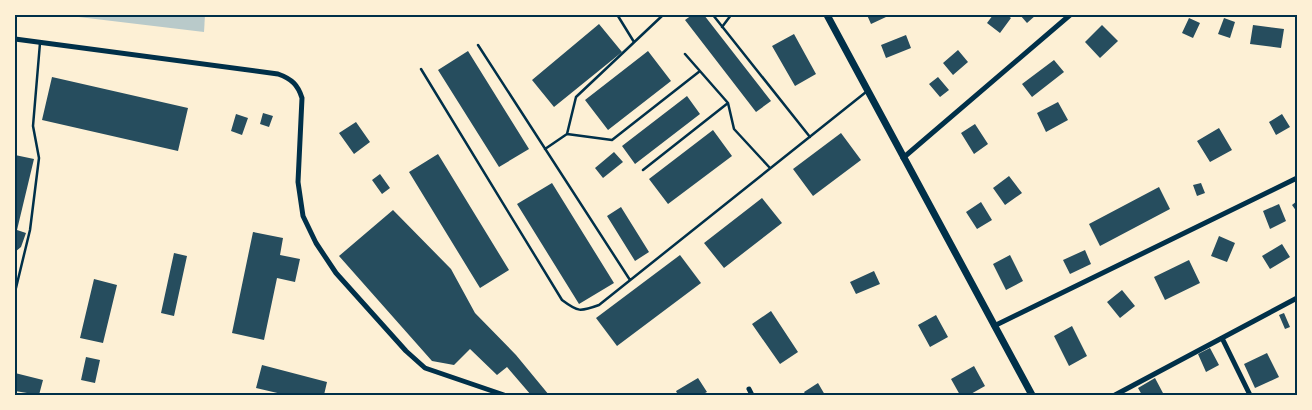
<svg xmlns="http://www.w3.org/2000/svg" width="1312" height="410" viewBox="0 0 1312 410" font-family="'Golos Text',sans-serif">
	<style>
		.green { fill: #b9caca }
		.building { fill: #264d5e }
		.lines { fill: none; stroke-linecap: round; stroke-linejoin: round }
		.service { stroke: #003049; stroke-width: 2.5 }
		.minor { stroke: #003049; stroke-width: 5 }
		.tertiary { stroke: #003049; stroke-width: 7 }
		.neatline { fill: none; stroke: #003049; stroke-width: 2 }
	</style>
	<rect width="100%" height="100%" fill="#fdf0d5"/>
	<path class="green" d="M62 15H205L204 32Z"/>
	<path class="building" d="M692 15H704L771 101 756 112 685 20Z
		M867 15H886V17L871 24Z
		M993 15H1007L1011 18 1000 33 987 23Z
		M1020 15H1036L1027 23Z
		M1189 18 1200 23 1193 38 1182 33Z
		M1224 18 1235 22 1230 38 1218 34Z
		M599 24 622 52 554 107 532 80Z
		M1102 25 1118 41 1100 58 1085 42Z
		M1253 25 1284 29 1281 48 1250 44Z
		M794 34 816 74 795 86 772 46Z
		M906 35 911 48 886 58 881 45Z
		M958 50 968 62 953 75 943 63Z
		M468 51 529 149 499 167 438 70Z
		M648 51 671 81 608 130 585 100Z
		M1054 60 1064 72 1032 97 1022 84Z
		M52 77 188 108 178 151 42 120Z
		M938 77 949 90 940 97 929 84Z
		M687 96 700 114 635 164 622 146Z
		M1058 102 1068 120 1046 132 1037 113Z
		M263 113 273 116 269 127 260 124Z
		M236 114 248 118 242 135 231 131Z
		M1282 114 1290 127 1276 135 1269 122Z
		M356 122 370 142 354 154 339 133Z
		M975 124 988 144 974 154 961 133Z
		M1219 128 1232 150 1210 162 1197 141Z
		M713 130 732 156 668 204 649 179Z
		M841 133 861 160 813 196 793 169Z
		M614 152 623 162 603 178 595 168Z
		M438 154 509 270 480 288 409 172Z
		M15 155 34 159 17 230 26 233 21 247 15 252Z
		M380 174 390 188 382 194 372 180Z
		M1009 176 1022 193 1005 205 993 188Z
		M552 183 614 283 579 304 517 204Z
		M1201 183 1205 193 1197 196 1193 185Z
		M1159 187 1170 209 1100 246 1089 224Z
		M762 198 782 223 724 268 704 243Z
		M1297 201V212L1292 205Z
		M981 202 992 220 977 229 966 212Z
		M1279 204 1286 221 1270 229 1263 211Z
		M621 207 649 252 635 261 607 216Z
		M393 210 451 269 475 313 516 355 549 395H531L507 367 497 375 470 349 454 365 432 361 339 256Z
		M253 232 283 238 280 255 300 259 295 282 277 278 264 340 232 333Z
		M1219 236 1235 243 1227 262 1211 256Z
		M1282 244 1290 257 1270 269 1262 256Z
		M1085 250 1091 264 1070 274 1063 260Z
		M174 253 187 256 174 316 161 313Z
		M680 255 701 283 617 346 596 318Z
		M1010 255 1023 281 1006 290 993 264Z
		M1189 260 1200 283 1165 300 1154 277Z
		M874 271 880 284 856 294 850 282Z
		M94 279 117 285 103 343 80 338Z
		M1122 290 1135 306 1120 318 1107 302Z
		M771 311 798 352 780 364 752 324Z
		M1284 313 1290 327 1285 329 1279 315Z
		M936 315 948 337 930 347 918 325Z
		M1072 326 1087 356 1069 366 1054 336Z
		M1210 348 1219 365 1206 372 1198 354Z
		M1267 353 1279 377 1255 388 1244 364Z
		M86 357 100 360 95 383 81 380Z
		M262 365 327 382 324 395H286L256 388Z
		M974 366 985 386 969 395H960L951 379Z
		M15 373 43 380 39 395 15 391Z
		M698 378 707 392 701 395H678L676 391Z
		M1155 378 1164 395H1142L1138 388Z
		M818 383 825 395H806L804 392Z"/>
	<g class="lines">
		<path class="service" d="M619 15 618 16 634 42
			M713 15 810 137
			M722 27 731 15
			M478 45 630 280
			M685 54 728 103 734 129 770 168
			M421 69 562 300C578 312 580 312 599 305L866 92
			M567 134 576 97 663 15
			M545 149 567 134 612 140 700 71
			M643 170 728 103
			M15 292 30 230 39 158 33 126 40 43"/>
		<path class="minor" d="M15 39 278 74C292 79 298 85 302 98L298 182 303 216 316 243 336 273 406 351 425 368 504 395
			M903 158 1070 15
			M994 326 1297 178
			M1222 338 1250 395
			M749 389 752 395
			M1115 395 1297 298"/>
		<path class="tertiary" d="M827 15 1032 395"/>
	</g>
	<rect width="1312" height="410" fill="none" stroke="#fdf0d5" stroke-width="32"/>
	<rect x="16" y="16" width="1280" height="378" class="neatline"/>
</svg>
